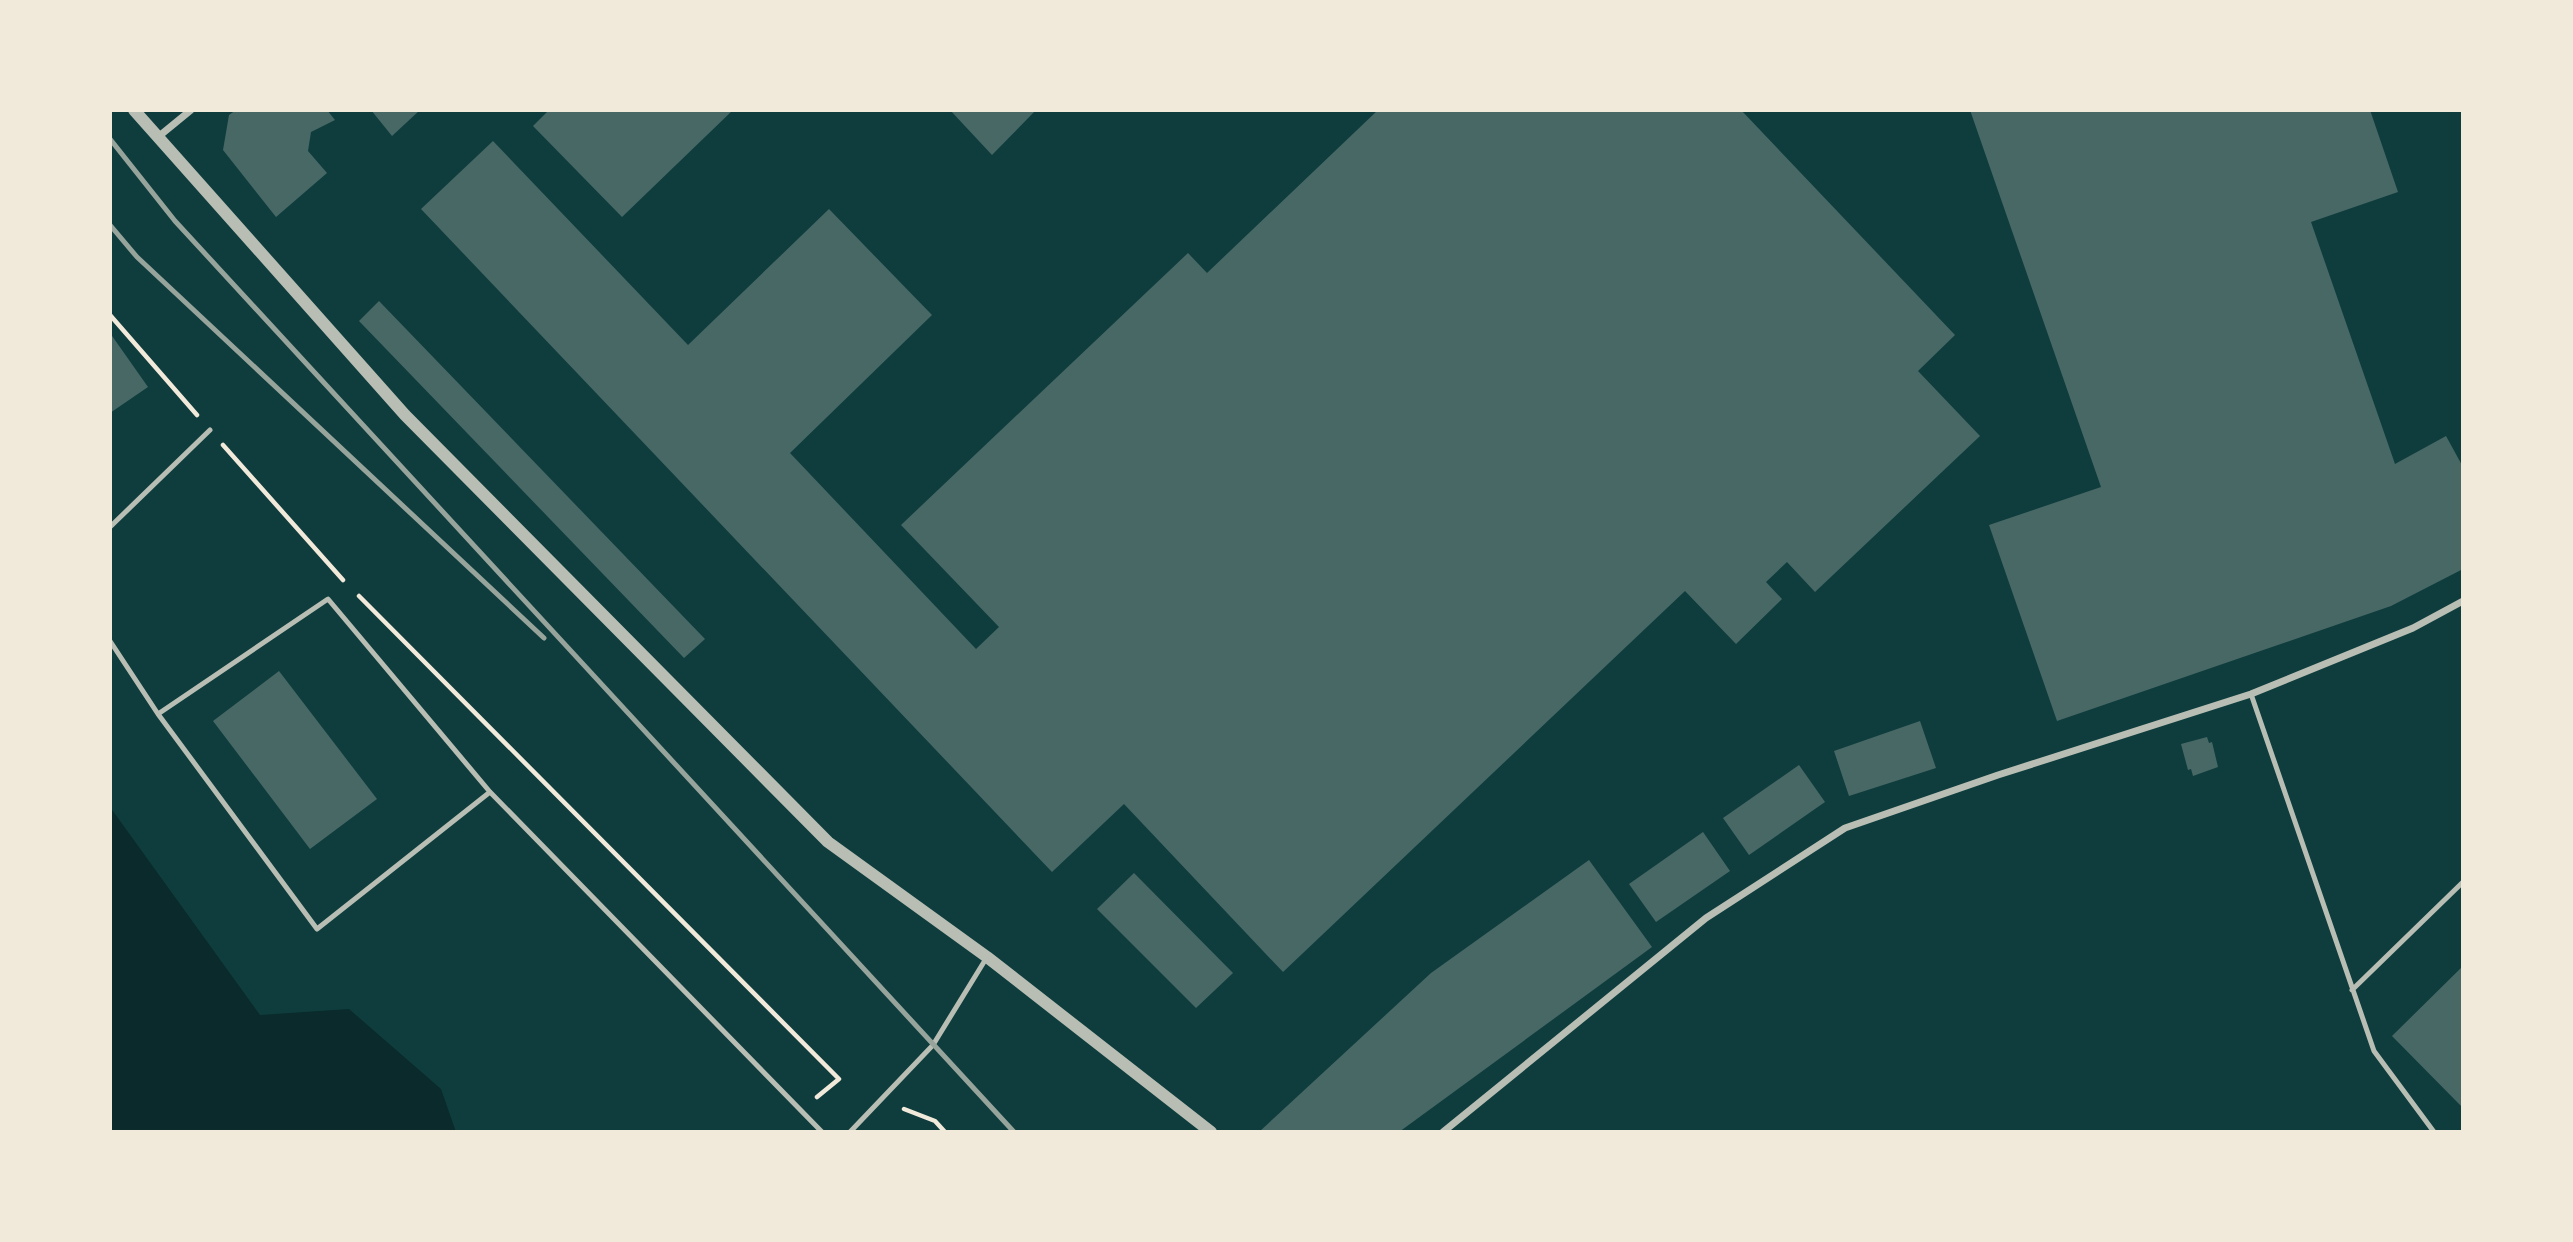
<svg xmlns="http://www.w3.org/2000/svg" width="2573" height="1242" viewBox="0 0 2573 1242" font-family="'DejaVu Sans',sans-serif">
	<style>
		.water { fill: #0a2a2b }
		.building { fill: #486865 }
		.lines { fill: none; stroke-linecap: round; stroke-linejoin: round }
		.path { stroke: #f1e9da; stroke-width: 4.5 }
		.service { stroke: #b8beb3; stroke-width: 5 }
		.minor { stroke: #b8beb3; stroke-width: 7 }
		.tertiary { stroke: #b8beb3; stroke-width: 12 }
		.rail { stroke: #97a49c; stroke-width: 5 }
	</style>
	<rect width="100%" height="100%" fill="#0f3d3e"/>
	<path class="water" d="M110 807 260 1015 349 1009 441 1089 456 1132H110Z"/>
	<path class="building" d="M236 110H327L335 120 311 132 308 151 327 173 276 217 223 150 229 115Z
		M371 110H420L392 136Z
		M549 110H733L622 217 533 126Z
		M950 110H1036L992 155Z
		M1378 110H1741L1955 335 1918 371 1980 436 1815 592 1787 562 1766 582 1782 599 1736 644 1685 591 1283 972 1124 804 1052 872 421 209 493 141 688 345 829 209 932 315 790 453 976 649 999 627 901 525 1188 253 1207 273Z
		M1970 110H2370L2398 192 2311 222 2395 464 2446 436 2463 467V569L2391 606 2057 721 1989 525 2101 487Z
		M379 301 705 639 684 658 359 321Z
		M110 333 148 387 110 413Z
		M279 671 377 799 310 849 213 721Z
		M1920 721 1936 768 1849 796 1834 751Z
		M2207 737 2209 743 2212 742 2218 767 2193 776 2191 769 2188 770 2181 744Z
		M1799 765 1825 802 1749 855 1723 818Z
		M1703 832 1730 871 1656 922 1629 884Z
		M1589 860 1652 947 1399 1132H1259L1431 973Z
		M1134 873 1233 973 1196 1008 1097 909Z
		M2463 966V1108L2392 1036Z"/>
	<g class="lines">
		<path class="path" d="M110 315 197 415
			M223 445 343 580
			M359 596 839 1079 817 1097
			M904 1109 935 1121 945 1132"/>
		<path class="service" d="M110 527 210 430
			M110 641 158 714 328 599 490 792 822 1132
			M2251 694 2374 1051 2434 1132
			M158 714 317 929 490 792
			M2352 990 2463 882
			M850 1132 933 1045 987 957"/>
		<path class="minor" d="M158 137 191 110
			M1443 1132 1706 918 1845 828 1998 775 2251 694 2413 628 2463 601"/>
		<path class="tertiary" d="M134 110 405 415 828 842 987 957 1211 1132"/>
		<path class="rail" d="M110 139 175 221 1014 1132
			M110 225 137 257 544 638"/>
	</g>
	<rect width="2573" height="1242" fill="none" stroke="#f1e9da" stroke-width="224"/>
</svg>
